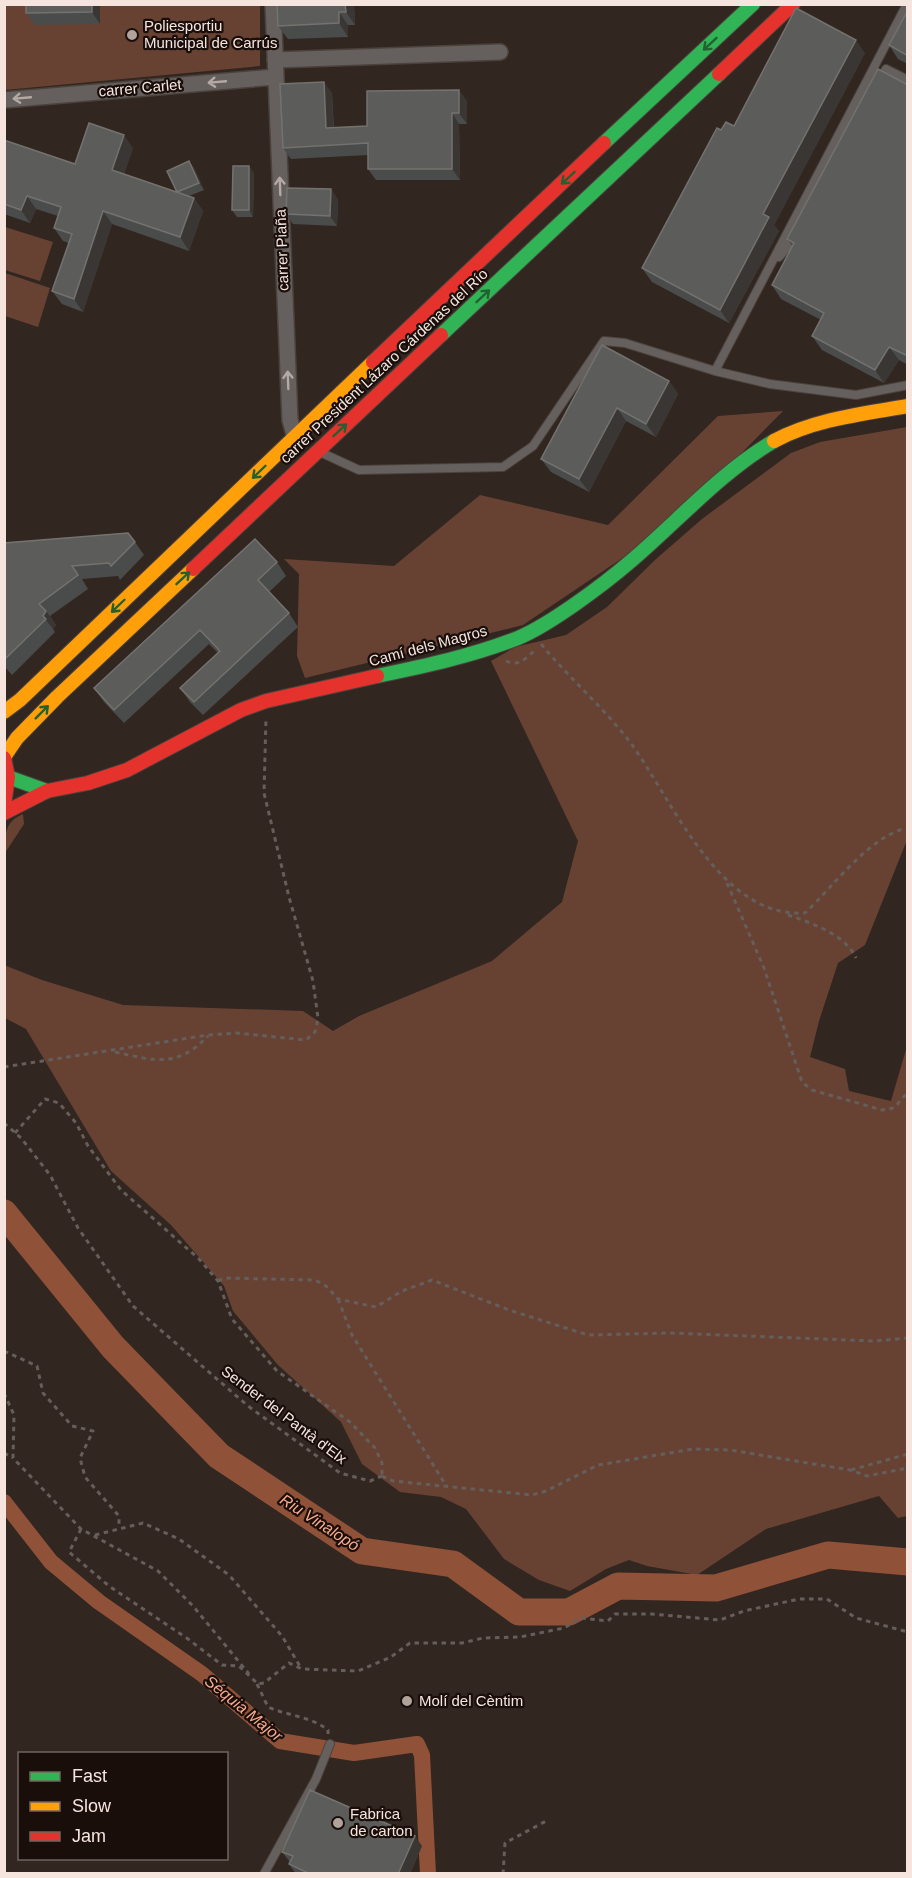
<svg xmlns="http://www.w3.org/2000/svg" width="912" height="1878" viewBox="0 0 912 1878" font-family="Arial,sans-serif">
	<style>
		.green { fill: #674233 }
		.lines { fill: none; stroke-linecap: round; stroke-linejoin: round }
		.canal { stroke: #8f5239; stroke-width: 16 }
		.river { stroke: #8f5239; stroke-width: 27 }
		.lane-casing { stroke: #4c423c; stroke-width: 10 }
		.street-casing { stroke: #4c423c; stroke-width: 18 }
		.fast-casing { stroke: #4c423c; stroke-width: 16 }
		.slow-casing { stroke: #4c423c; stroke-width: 16 }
		.jam-casing { stroke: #4c423c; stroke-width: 16 }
		.path { stroke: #655e5b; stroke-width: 3; stroke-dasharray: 4.5 4.5; stroke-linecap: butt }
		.lane { stroke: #65605d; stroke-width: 8 }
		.street { stroke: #65605d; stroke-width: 15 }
		.fast { stroke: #30b455; stroke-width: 14 }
		.slow { stroke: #ff9f0a; stroke-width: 14 }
		.jam { stroke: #e5322d; stroke-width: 14 }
		.wall { fill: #4a4c4b }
		.shaded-wall { fill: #393633 }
		.building { fill: #5c5d5b; stroke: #74726f; stroke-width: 1.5 }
		.oneway { stroke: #246130 }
		.oneway2 { stroke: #b4a9a4 }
		.poi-dot { fill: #b1a29c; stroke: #190e0a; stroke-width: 2 }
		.labels { text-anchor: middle; stroke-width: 4.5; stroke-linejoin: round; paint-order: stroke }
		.poi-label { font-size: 15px; fill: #f5e5de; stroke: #190e0a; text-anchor: start }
		.street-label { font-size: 15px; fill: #f5e5de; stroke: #190e0a }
		.water-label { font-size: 16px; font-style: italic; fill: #f8ab8d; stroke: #190e0a }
	</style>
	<rect width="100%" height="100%" fill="#322620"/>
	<path class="green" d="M4 5H260V66L5 90Z
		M5 227 53 242 40 281 5 270Z
		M5 273 50 288 38 327 5 316Z
		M783 411 670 526 523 625 305 678 297 656 299 574 284 559 394 566 480 495 608 525 718 416Z
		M907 427V840L865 945 838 963 819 1021 810 1057 845 1069 849 1091 891 1101 907 1046V1516L898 1518 879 1496 766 1529 697 1575 647 1566 629 1560 606 1569 570 1591 539 1580 504 1559 466 1509 441 1497 400 1492 362 1464 341 1422 278 1365 233 1311 224 1286 171 1225 111 1171 26 1029 5 1018 4 965 42 980 123 1005 303 1011 333 1031 359 1016 492 961 562 902 578 841 491 661 515 647 566 635 607 607 656 559 702 519 791 453 820 442Z
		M23 814 24 824 5 853C5 835 4 822 23 814Z"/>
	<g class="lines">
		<path class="canal" d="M4 1502 51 1562 99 1602 202 1674 280 1741 354 1753 417 1744 422 1755 428 1874"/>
		<path class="river" d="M4 1213 113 1347 219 1456 362 1551 453 1564 519 1612H569L618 1586 716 1588 828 1555 908 1562"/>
		<g class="lane-casing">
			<path id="lane" d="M880 80 886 69 908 80
				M779 257 797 236
				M715 371 907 4
				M322 453 359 470 503 467 533 446 604 341 625 343 715 371 770 384 856 395 908 385
				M264 1874 316 1779 330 1744"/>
		</g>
		<g class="street-casing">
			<path id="street" d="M273 4 290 420 295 438
				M275 60 500 52
				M4 100 275 77"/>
		</g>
		<g class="fast-casing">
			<path id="fast" d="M604 143 753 4
				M441 335 719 74
				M377 676C425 666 472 656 518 638 551 624 603 585 631 561 678 521 721 472 774 441
				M8 777 47 791"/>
		</g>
		<g class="slow-casing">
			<path id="slow" d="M774 441C815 419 863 414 908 406
				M4 712 20 700 373 362
				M4 757 17 738 57 697 193 569"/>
		</g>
		<g class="jam-casing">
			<path id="jam" d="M719 74 793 4
				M373 362 604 143
				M193 569 441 335
				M4 758 8 777 4 805
				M4 813 47 791 88 783 127 770 241 710 266 701 377 676"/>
		</g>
		<path class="path" d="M541 644C569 678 603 707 630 742 672 799 720 919 805 913 832 888 871 834 908 828
			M506 661C517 667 526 659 534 651
			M727 883 764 968 802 1082 812 1090 882 1110 894 1108 908 1092
			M788 915C811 923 845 934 856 958
			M115 1052C156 1061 177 1068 208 1036
			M4 1067 208 1035 237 1033 306 1040 315 1032 318 1018 313 981 289 897 264 793 266 718
			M4 1123 21 1138 50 1175 78 1228 133 1306 248 1406 340 1473 370 1481 382 1476
			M15 1133 45 1099 59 1103 76 1123 88 1146 121 1190 199 1259 218 1281 232 1319 277 1371 350 1422 375 1448 382 1463V1476
			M218 1281 225 1278 315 1280 326 1286 338 1299 376 1307 402 1291 432 1280 509 1310 588 1335 670 1333 874 1341 908 1338
			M338 1299 352 1335 447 1487
			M4 1351 37 1366 43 1393 72 1426 93 1431 80 1458 85 1477 119 1516V1526
			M4 1393 14 1415 13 1458 81 1529 158 1571 193 1606 249 1674
			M4 1453 13 1458
			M851 1470 908 1454
			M382 1476 393 1481 532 1495 546 1491 598 1465 693 1449 730 1450 850 1470 867 1476 908 1468
			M81 1529 69 1552 109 1586 188 1639 222 1665 239 1666 258 1684 264 1683 289 1663 302 1669 358 1671 391 1657 410 1643H462L483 1638 520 1637 564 1628 581 1618 608 1621 615 1614H652L720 1620 744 1611 799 1599H827L856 1618 908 1632
			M95 1535 143 1523 179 1539 229 1575 282 1636 301 1668
			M257 1684 268 1707C288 1716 310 1716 328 1730V1734
			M503 1874 505 1843 548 1820"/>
		<use href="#lane" class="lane"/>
		<use href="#street" class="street"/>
		<use href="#fast" class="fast"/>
		<use href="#slow" class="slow"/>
		<use href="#jam" class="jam"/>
	</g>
	<path class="wall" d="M100 4V24L35 25 26 13Z
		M354 4 355 25H348V37L288 39 278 26Z
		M908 10V64L898 59 889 45Z
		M865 53 774 225 779 231 729 323 652 282 642 268 721 130 734 126Z
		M908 85V365L899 360 884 383 822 350 812 336 821 320 781 299 772 285 793 247 787 239Z
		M332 93 334 128 367 126 467 101V124H459L460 180H376L368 169V155L291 159 283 148Z
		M4 140 75 164 133 148 124 174 176 192 189 161 194 168 204 190 189 196 194 198 203 211 189 251 112 224 83 312 62 304 52 291 69 243 63 241 54 228 58 216 36 209 30 223 4 214Z
		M254 173 253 217H237L232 210Z
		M331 189 338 200 337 226 293 224 286 214Z
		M602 345 669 381 678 394 656 437 626 421 589 492 551 472 541 459Z
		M135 542 144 555 120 580 118 576 82 579 88 589 50 616 56 625 53 629 55 632 12 675 4 666V543Z
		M277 562 286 576 269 592 289 613 298 627 203 715 190 702 180 688 218 653 209 644 124 723 104 702 94 688Z
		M422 1846 410 1874H296L289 1864 290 1862 282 1852Z"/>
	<path class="shaded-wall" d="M92 4H100V24L92 12Z
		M345 4H354L355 25 346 12Z
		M339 12 348 25V37L339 23Z
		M856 40 865 53 774 225 779 231 729 323 720 310 763 214Z
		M324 82 332 93 334 139 326 128Z
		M459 90 467 101V124L459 113Z
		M452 113 459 124 460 180 452 169Z
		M124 135 133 148 121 183 112 170Z
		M189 161 194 168 204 190 199 183Z
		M249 166 254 173 253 217 249 210Z
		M331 189 338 200 337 226 330 216Z
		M27 196 36 209 30 223 21 210Z
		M194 198 203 211 189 251 180 237Z
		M103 211 112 224 83 312 74 299Z
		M889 347 899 360 884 383 875 370Z
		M669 381 678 394 656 437 646 424Z
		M617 408 626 421 589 492 579 479Z
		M46 611 56 625 53 629 43 616Z
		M415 1836 422 1846 410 1874H398Z"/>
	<path class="building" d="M26 4H92V12L26 13Z
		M277 4H345L346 12H339V23L278 26Z
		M796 8 856 40 763 214 769 217 720 310 642 268 717 128 721 130 726 122 734 126Z
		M908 10V56L889 45Z
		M878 69 908 85V356L889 347 875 370 812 336 824 313 772 285 794 243 787 239Z
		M324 82 326 128 367 126V91L459 90V113H452V169H368V143L283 148 280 84Z
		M89 123 124 135 112 170 194 198 180 237 103 211 74 299 52 291 72 234 54 228 61 207 27 196 21 210 4 204V140L75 164Z
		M189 161 199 183 177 192 167 171Z
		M233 166H249V210H232Z
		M287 188 331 189 330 216 286 214Z
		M602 345 669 381 646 424 617 408 579 479 541 459Z
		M128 533 135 542 111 566 109 563 72 566 78 575 39 604 46 611 43 616 46 619 4 660V543Z
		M255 539 277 562 258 580 289 613 194 702 180 688 220 651 200 630 114 710 94 688Z
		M310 1790 415 1836 398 1874H310L289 1864 293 1856 282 1852Z"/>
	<defs><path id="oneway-shaft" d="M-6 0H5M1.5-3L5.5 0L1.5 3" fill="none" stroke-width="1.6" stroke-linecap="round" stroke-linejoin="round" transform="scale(1.5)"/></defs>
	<g class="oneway">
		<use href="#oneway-shaft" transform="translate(710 44) rotate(137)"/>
		<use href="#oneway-shaft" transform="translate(568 178) rotate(137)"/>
		<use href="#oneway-shaft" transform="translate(483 296) rotate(-43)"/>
		<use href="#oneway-shaft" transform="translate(340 430) rotate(-43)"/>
		<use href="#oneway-shaft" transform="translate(259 472) rotate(136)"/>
		<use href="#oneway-shaft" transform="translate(183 578) rotate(-43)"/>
		<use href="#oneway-shaft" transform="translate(118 606) rotate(136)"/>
		<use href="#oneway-shaft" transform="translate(42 712) rotate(-45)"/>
	</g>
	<g class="oneway2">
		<use href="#oneway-shaft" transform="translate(217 82) rotate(175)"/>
		<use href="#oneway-shaft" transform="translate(22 98) rotate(175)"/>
		<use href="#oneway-shaft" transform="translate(280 186) rotate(-92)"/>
		<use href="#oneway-shaft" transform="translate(288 380) rotate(-92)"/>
	</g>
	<g class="poi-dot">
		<circle cx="132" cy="35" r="6"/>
		<circle cx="407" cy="1701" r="6"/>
		<circle cx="338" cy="1823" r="6"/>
	</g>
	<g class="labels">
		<g class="poi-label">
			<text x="144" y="31">Poliesportiu<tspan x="144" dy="17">Municipal de Carrús</tspan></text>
			<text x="419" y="1706">Molí del Cèntim</text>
			<text x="350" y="1819">Fabrica<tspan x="350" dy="17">de carton</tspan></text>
		</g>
		<g class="street-label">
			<text transform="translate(140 88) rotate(-5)" y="5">carrer Carlet</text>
			<text transform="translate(282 250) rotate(-92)" y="5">carrer Piaña</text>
			<text transform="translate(384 366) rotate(-43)" y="5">carrer President Lázaro Cárdenas del Río</text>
			<text transform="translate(428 646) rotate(-15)" y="5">Camí dels Magros</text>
			<text transform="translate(284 1415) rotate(37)" y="5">Sender del Pantà d'Elx</text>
		</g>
		<g class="water-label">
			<text transform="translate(320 1522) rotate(33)" y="6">Riu Vinalopó</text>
			<text transform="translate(244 1708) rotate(39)" y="6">Séquia Major</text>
		</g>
	</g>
	<rect width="912" height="1878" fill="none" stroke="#f5e5de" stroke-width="12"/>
	<rect x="18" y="1752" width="210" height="108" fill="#190e0a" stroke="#71645f" stroke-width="1.5"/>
	<rect x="30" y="1772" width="30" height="9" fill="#30b455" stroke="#71645f" stroke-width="1.5"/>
	<text x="72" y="1782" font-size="18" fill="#f5e5de">Fast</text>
	<rect x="30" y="1802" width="30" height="9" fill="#ff9f0a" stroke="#71645f" stroke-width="1.5"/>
	<text x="72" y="1812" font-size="18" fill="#f5e5de">Slow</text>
	<rect x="30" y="1832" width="30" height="9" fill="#e5322d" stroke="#71645f" stroke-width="1.5"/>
	<text x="72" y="1842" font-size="18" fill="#f5e5de">Jam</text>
</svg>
